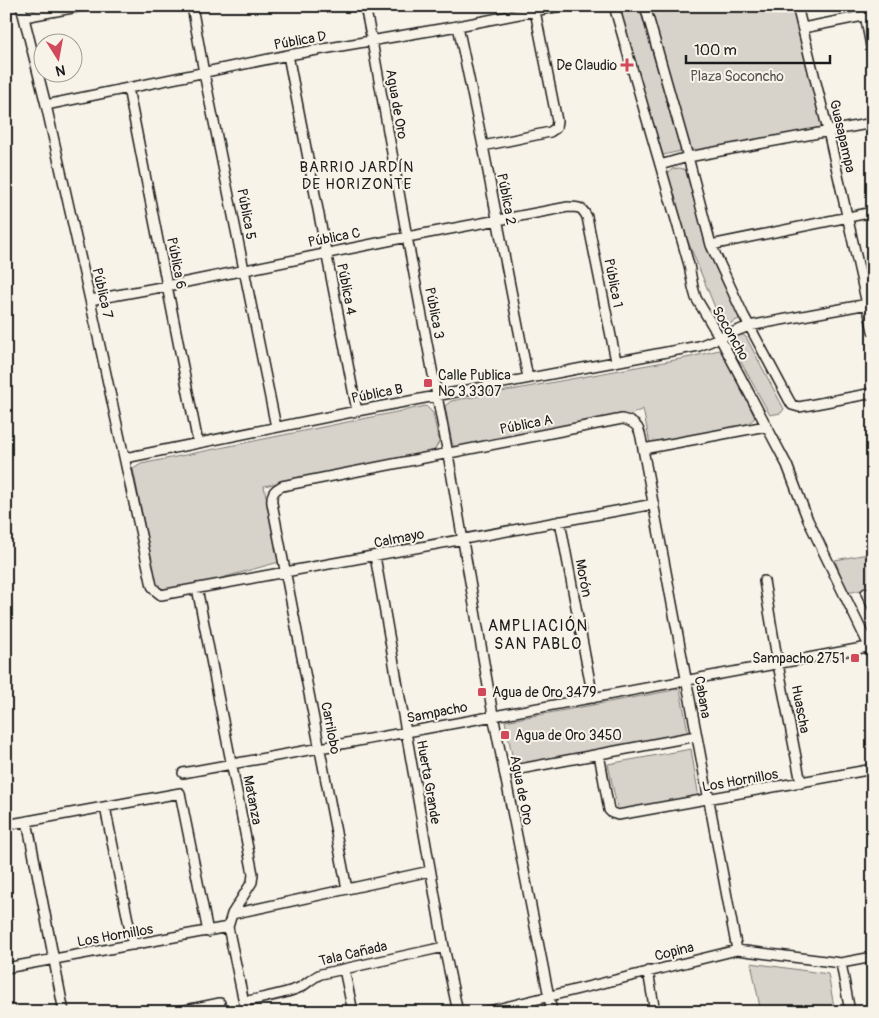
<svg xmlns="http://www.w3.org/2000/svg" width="879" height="1018" viewBox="0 0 879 1018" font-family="Pangolin,sans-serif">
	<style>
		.green { fill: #d7d3cb; stroke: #7a7874 }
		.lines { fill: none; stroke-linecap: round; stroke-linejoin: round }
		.street-casing { stroke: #1c1c1c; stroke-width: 12 }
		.street { stroke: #f7f3e8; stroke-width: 9 }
		.poi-dot { fill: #d1495b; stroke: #f7f3e8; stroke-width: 2 }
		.labels { text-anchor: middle; stroke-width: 4; stroke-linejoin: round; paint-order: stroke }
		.street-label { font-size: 14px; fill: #1c1c1c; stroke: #f7f3e8 }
		.poi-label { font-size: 14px; fill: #1c1c1c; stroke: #f7f3e8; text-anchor: start }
		.park-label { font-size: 14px; fill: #545351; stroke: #f7f3e8 }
		.neighbourhood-label { font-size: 15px; letter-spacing: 1px; fill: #1c1c1c; stroke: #f7f3e8 }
		.quarter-label { font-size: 16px; letter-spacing: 1px; fill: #1c1c1c; stroke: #f7f3e8 }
	</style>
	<rect width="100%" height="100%" fill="#f7f3e8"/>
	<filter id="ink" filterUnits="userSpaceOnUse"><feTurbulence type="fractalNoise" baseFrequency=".02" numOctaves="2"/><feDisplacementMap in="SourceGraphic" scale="10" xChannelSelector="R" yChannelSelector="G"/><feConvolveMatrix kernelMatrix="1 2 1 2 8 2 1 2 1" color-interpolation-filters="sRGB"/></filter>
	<g filter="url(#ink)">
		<path class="green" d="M615 6H639L681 151 663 155Z
			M645 6H797L828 131 688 157Z
			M680 168 686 170 707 250 738 313 739 319 723 327 687 239 668 174 672 169Z
			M736 335H743L746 337 784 409 781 413 770 415 731 344V340Z
			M723 349 755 418 746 425 650 444 643 409 622 419 456 448 452 443 445 406 451 401 691 357Z
			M426 406 433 413 439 442 434 451 264 486 279 562 161 595 156 582 133 469 141 464Z
			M873 553V591L871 588 847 593 835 560Z
			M680 689 689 737 515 769 505 721Z
			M691 749 699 798 618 812 608 764Z
			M751 963 828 974 835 1012H761Z"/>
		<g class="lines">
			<g class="street-casing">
				<path id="street" d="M21 6 46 105 90 300 152 586 156 591 161 595C326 566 490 534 654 504
					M192 6 204 73 276 427
					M365 6 372 41 407 237 448 454 493 715 552 1012
					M614 6 681 237 689 265 693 287 696 298 720 338 787 465 808 520 873 654
					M645 6 688 157 711 245 743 314 789 400 792 405 799 407 873 393
					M797 6 828 131 873 331
					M865 15 873 57
					M24 17 83 6
					M458 26 483 146 528 378
					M803 28 873 14
					M288 55 357 411
					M128 88 198 443
					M46 105 288 55 458 26 560 6
					M483 146 550 132 556 128 557 121 534 6
					M660 165 688 157 873 123
					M711 245 873 212
					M90 300 167 286 407 237 568 207C579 207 582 207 587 217L616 361
					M643 449 737 950
					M125 458 357 411 688 348 699 346 749 326 873 303
					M560 521 593 698
					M375 556 444 947 458 1012
					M764 581 778 664 801 783
					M197 588 253 874 252 882 232 914 228 927 246 1012
					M866 593 873 607
					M599 754 609 810 612 813 618 815 873 769
					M504 772 696 736
					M183 773C413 730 643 690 873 646
					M105 807 133 945
					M27 821 64 1012
					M6 825 180 793 208 932
					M347 889 272 503C271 494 274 490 282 486L622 419C641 423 640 432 643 449L766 426
					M232 914 430 871
					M841 963 850 1012
					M6 968 228 927
					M344 969 353 1012
					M648 971 655 1012
					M244 1002C260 998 286 994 301 987 308 983 313 977 321 974L444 947
					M176 1012 220 1003
					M485 1012 737 950 841 963 873 957"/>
			</g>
			<use href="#street" class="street"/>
		</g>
	</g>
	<g class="poi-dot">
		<path d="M624.5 57.5h5v5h5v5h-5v5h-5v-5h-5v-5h5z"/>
		<rect x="423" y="378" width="10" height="10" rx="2.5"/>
		<rect x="850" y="653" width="10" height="10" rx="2.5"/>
		<rect x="477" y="687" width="10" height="10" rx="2.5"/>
		<rect x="500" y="730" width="10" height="10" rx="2.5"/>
	</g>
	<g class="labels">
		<g class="street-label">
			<text transform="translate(300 40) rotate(-10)" y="5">Pública D</text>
			<text transform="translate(397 104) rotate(80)" y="5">Agua de Oro</text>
			<text transform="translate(843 136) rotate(77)" y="5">Guasapampa</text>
			<text transform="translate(507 199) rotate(79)" y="5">Pública 2</text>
			<text transform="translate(247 214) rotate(79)" y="5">Pública 5</text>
			<text transform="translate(334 237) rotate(-11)" y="5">Pública C</text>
			<text transform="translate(177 263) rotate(79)" y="5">Pública 6</text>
			<text transform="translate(614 283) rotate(79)" y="5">Pública 1</text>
			<text transform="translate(347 289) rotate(79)" y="5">Pública 4</text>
			<text transform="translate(103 293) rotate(77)" y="5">Pública 7</text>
			<text transform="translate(435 313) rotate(79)" y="5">Pública 3</text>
			<text transform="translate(731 333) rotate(60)" y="5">Soconcho</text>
			<text transform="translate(377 393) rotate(-11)" y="5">Pública B</text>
			<text transform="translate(526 424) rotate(-11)" y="5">Pública A</text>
			<text transform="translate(399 538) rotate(-11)" y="5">Calmayo</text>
			<text transform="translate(584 578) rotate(79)" y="5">Morón</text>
			<text transform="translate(703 697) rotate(80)" y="5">Cabana</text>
			<text transform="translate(801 709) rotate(79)" y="5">Huascha</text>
			<text transform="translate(437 712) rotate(-11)" y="5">Sampacho</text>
			<text transform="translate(331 728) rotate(79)" y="5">Carrilobo</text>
			<text transform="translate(740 780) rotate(-10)" y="5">Los Hornillos</text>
			<text transform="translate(429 782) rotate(80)" y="5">Huerta Grande</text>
			<text transform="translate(522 790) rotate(79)" y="5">Agua de Oro</text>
			<text transform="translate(253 800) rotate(79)" y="5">Matanza</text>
			<text transform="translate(115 935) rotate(-10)" y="5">Los Hornillos</text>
			<text transform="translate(674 951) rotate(-14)" y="5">Copina</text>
			<text transform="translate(353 953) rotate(-13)" y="5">Tala Cañada</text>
		</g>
		<g class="poi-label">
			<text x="617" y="70" text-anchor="end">De Claudio</text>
			<text x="438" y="380">Calle Publica<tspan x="438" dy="16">Nº 3 3307</tspan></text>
			<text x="845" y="663" text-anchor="end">Sampacho 2751</text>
			<text x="492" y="697">Agua de Oro 3479</text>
			<text x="515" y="740">Agua de Oro 3450</text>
		</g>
		<g class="park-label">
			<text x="737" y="81">Plaza Soconcho</text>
		</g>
		<g class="neighbourhood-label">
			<text x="357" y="172">BARRIO JARDÍN<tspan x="357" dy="17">DE HORIZONTE</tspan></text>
		</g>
		<g class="quarter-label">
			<text x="538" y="631">AMPLIACIÓN<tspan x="538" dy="18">SAN PABLO</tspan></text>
		</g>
	</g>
	<rect width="879" height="1018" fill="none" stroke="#f7f3e8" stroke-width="25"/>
	<rect x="12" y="12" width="854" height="993" fill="none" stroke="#1c1c1c" stroke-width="2" filter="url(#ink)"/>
	<g transform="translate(58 58) rotate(169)"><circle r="24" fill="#f7f3e8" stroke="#9f9d96"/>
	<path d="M0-4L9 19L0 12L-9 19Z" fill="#d1495b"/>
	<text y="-8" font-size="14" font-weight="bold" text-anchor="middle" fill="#1c1c1c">N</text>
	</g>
	<path d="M686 55v8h144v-8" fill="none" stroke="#1c1c1c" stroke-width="2.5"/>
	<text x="694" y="55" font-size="15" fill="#1c1c1c" stroke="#f7f3e8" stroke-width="4" paint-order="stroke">100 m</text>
</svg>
